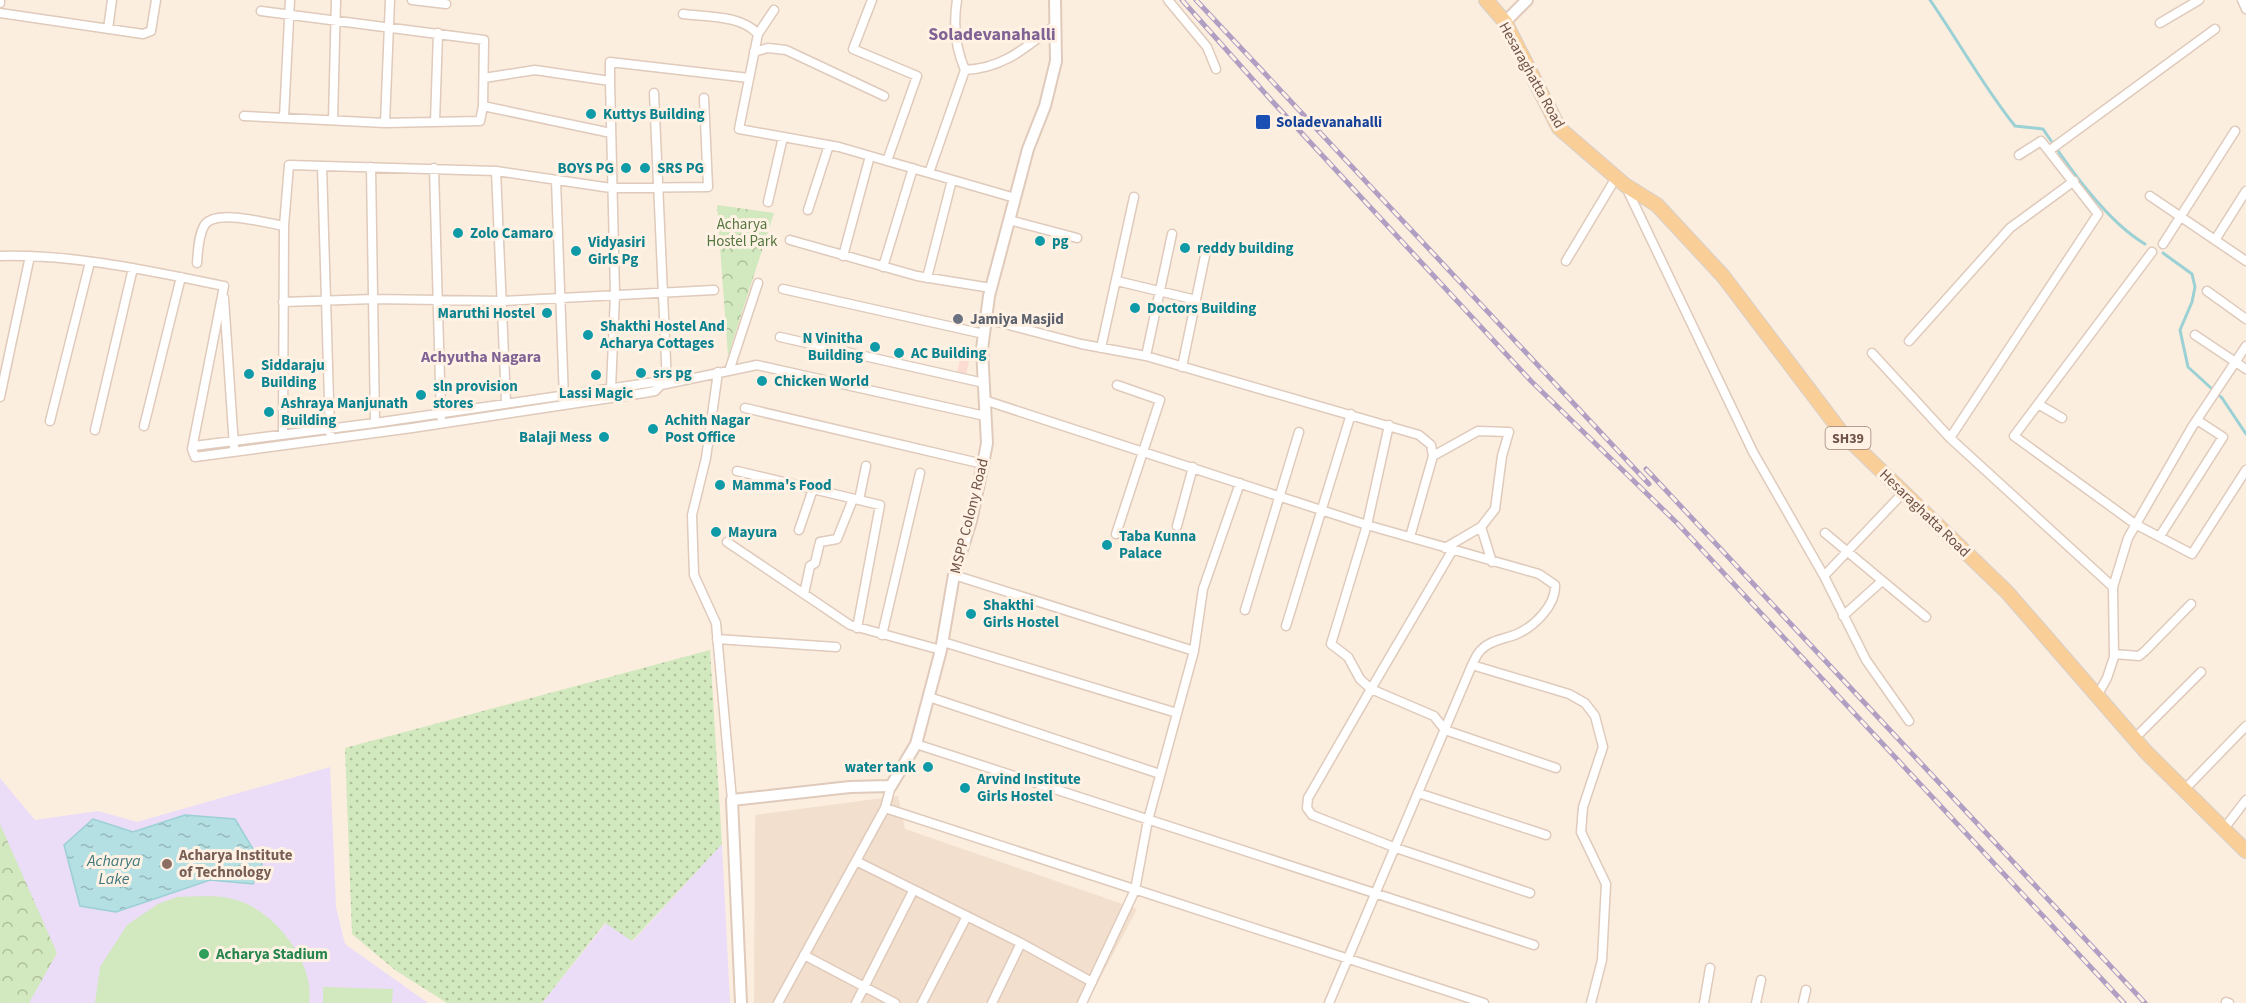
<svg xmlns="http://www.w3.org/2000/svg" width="2246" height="1003" viewBox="0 0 2246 1003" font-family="'Source Sans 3',sans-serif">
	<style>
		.residential { fill: #f3dfcd }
		.commercial { fill: #fcdcd2 }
		.education { fill: #ebdcf7 }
		.grass { fill: url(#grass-dots) }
		.forest { fill: url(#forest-crowns) }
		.pitch { fill: #d2e8be }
		.water { fill: url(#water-ripples); stroke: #9bd0d5; stroke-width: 1.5 }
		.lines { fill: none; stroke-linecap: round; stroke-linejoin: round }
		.stream { stroke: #9bd0d5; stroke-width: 3 }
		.minor-casing { stroke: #dfcabb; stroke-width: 11 }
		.tertiary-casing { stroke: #dfcabb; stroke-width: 14 }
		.primary-casing { stroke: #d7cfcc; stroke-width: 16 }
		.minor { stroke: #fff; stroke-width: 8 }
		.tertiary { stroke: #fff; stroke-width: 10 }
		.primary { stroke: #f9ce97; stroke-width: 14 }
		.rail-casing { stroke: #b09fc3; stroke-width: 5 }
		.rail { stroke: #fff2e4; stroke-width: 3; stroke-dasharray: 9; stroke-linecap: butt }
		.culture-dot { fill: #0f9aa8; stroke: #fff2e4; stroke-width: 2 }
		.transit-dot { fill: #1a4fb4; stroke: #fff2e4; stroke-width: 2 }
		.worship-dot { fill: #6b7280; stroke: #fff2e4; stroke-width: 2 }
		.education-dot { fill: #8d6e63; stroke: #fff2e4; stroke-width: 2 }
		.leisure-dot { fill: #2e9e5b; stroke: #fff2e4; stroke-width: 2 }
		.labels { text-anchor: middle; stroke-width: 6; stroke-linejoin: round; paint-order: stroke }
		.shield { fill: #fff2e4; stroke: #9b8377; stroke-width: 1.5 }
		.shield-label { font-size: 14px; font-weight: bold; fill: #705348 }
		.street-label { font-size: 15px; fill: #705348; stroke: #fff2e4 }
		.culture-label { font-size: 15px; font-weight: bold; fill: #0d838f; stroke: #fff2e4; text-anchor: start }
		.transit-label { font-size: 15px; font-weight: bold; fill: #164399; stroke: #fff2e4; text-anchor: start }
		.park-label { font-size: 15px; fill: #547640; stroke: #fff2e4 }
		.worship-label { font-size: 15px; font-weight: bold; fill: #5b616d; stroke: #fff2e4; text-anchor: start }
		.education-label { font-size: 15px; font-weight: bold; fill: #785e54; stroke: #fff2e4; text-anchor: start }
		.leisure-label { font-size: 15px; font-weight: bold; fill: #27864d; stroke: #fff2e4; text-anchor: start }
		.neighbourhood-label { font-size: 16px; font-weight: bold; fill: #806394; stroke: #fff2e4 }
		.water-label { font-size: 16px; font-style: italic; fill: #3f777d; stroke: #fff2e4 }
		.quarter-label { font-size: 18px; font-weight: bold; fill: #806394; stroke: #fff2e4 }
	</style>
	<defs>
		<pattern id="grass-dots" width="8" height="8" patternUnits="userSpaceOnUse" patternTransform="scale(1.5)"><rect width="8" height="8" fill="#d2e8be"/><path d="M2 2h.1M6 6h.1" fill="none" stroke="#afbf9c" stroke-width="1.8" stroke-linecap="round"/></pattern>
		<pattern id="forest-crowns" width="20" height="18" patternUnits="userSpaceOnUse" patternTransform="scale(1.5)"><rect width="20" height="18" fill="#d2e8be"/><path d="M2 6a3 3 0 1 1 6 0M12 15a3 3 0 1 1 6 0" fill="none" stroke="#afbf9c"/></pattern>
		<pattern id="water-ripples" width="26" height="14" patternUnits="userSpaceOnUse" patternTransform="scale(1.5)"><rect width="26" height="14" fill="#b4e0e3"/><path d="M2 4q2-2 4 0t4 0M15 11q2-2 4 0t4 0" fill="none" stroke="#97b8ba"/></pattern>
	</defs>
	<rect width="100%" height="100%" fill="#fbeedf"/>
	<path class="residential" d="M898 796 905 829 1137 909 1087 1003H754L755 815Z"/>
	<path class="commercial" d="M961 355 970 357 966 374 957 372Z"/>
	<path class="education" d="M330 767 336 907 345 944 428 1003H0V778L35 820 98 811 137 822Z
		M722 844 730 1003H542L606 923 633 941Z"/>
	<path class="grass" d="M710 650 722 844 632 941 605 923 542 1003H447L395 970 352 934 345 748Z"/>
	<path class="forest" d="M717 205 774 213 728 356Z
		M0 824 57 953 29 1003H0Z"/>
	<path class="pitch" d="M177 897C193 897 212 895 228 898 270 904 316 961 309 1003H95L100 967 127 925 158 904Z
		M323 987 393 989 392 1003H323Z"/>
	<path class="water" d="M185 815 235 819 262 864 253 884 210 880 116 912 80 906 64 845 93 819 133 832Z"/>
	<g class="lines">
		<path class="stream" d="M1930 0C1959 42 1983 86 2015 126L2043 129C2068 166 2106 221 2145 244
			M2163 253 2192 274 2195 287 2192 302 2180 330 2188 367 2222 398 2246 434"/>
		<g class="minor-casing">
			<path id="minor" d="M412 0 446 4
				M872 0 853 49 917 76 887 161
				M1168 0 1207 47 1216 69
				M2242 0 2246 9
				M0 3V0
				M774 10 758 34 739 129 839 147 1015 198
				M261 11 484 40 483 106
				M0 13 143 34 151 31 156 0
				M683 14C708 17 741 15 758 34
				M2160 23 2199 0
				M108 29 112 0
				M754 52 768 48 786 50 884 96
				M965 70C1004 68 1025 48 1055 25
				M484 78 535 70 610 81V62L749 78
				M610 81 615 295 611 388
				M654 93 667 384
				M244 116 385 123 480 121 483 106 611 133
				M284 117 290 0
				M333 120 336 0
				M435 122 438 33
				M385 123 390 0
				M2050 150 2215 29
				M322 166 330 433
				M371 167 375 423
				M434 168 441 417
				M496 171 506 402
				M929 173 965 70C955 47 953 25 957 0
				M556 180 564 399
				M1626 187 1753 452 1824 576 1866 660 1909 721
				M2150 196 2246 261
				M768 202 783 137
				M808 210 829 145
				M1009 220 1077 238
				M790 240 917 276 991 288
				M2215 240 2246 191
				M2163 244 2235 131
				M2152 252 2014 436 2135 524 2192 554 2246 470
				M0 256C75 254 150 271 224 286
				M843 256 870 156
				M1566 261 1617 176
				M197 263C198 252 198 237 204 226 214 208 266 223 284 226
				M883 267 913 168
				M927 278 952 180
				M1117 281 1196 300
				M224 286 192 449 195 457 412 428 644 393 655 391 661 385 757 365 985 416
				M783 289 984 334
				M2207 291 2246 319
				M224 298 234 447
				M283 302 374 299 502 301 714 290
				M986 319 1081 344 1146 356 1419 435 1431 445 1433 456 1410 537
				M2195 335 2246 369
				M780 337 984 383
				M1909 341 2010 228 2074 181
				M1101 348 1134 197
				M1872 353 1950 438 2113 587
				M1146 356 1172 234
				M1182 367 1206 251
				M729 371 758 283
				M718 372 706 458 692 515 694 575 716 623 732 800
				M0 397 30 256
				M984 400 1367 525 1539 574 1555 585C1556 605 1535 626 1517 634 1505 639 1491 640 1482 649 1477 653 1475 659 1472 665
				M2038 404 2062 418
				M745 408 983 464
				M50 421 90 262
				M1389 425 1367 525 1331 644 1348 657 1360 679 1371 689 1308 798 1307 808 1312 815 1396 848 1530 893
				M144 426 181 277
				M95 430 133 268
				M283 435 284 226 289 165 496 171 611 188 708 187 704 98
				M1950 438 2098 214 2041 141 2019 155
				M194 446 375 423 655 382 661 385
				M1433 456 1478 431 1509 432 1502 456 1495 509 1481 527 1492 562
				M737 471 880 505 857 628
				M859 500 866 466
				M1177 526 1193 467
				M799 530 813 489
				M1825 533 1926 617
				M1116 534 1160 400 1117 385
				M2160 536 2223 437 2197 420
				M727 542 850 625 941 650
				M1445 548 1481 527
				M1452 551 1371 689 1434 716 1445 730 1556 768
				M954 575 1194 651
				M1824 576 1903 493
				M804 594 810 566 815 563 820 542 837 539 853 499
				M1245 610 1299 432
				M1843 616 1882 581
				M1286 626 1351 414
				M882 635 920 473
				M717 639 836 647
				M943 642 1177 713
				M2114 654 2139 656 2145 651 2191 604
				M2097 696 2107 678 2114 657 2113 587 2128 538 2192 427 2246 346
				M929 697 1160 774
				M2134 739 2201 672
				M916 744 1534 945
				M2184 790 2246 726
				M1418 793 1546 835
				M885 808 1484 1003
				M2223 830 2246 800
				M856 861 1021 943 1092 982
				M804 955 895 1003
				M2226 1002 2229 1003
				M778 1003 885 808 891 786
				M856 1003 913 891
				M922 1003 967 916
				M992 1003 1021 943
				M1082 1003 1135 890 1148 820 1194 651 1203 589 1240 483
				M1329 1003 1472 665 1569 694 1585 703 1595 716 1603 747 1583 807 1581 832 1606 884 1602 960 1591 1003
				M1704 1003 1710 968
				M1756 1003 1761 980
				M1803 1003 1806 990"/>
		</g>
		<g class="tertiary-casing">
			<path id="tertiary" d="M1505 22 1527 0
				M741 1003 732 800 850 787 891 786 916 744 941 650 954 575 971 521 983 464 987 443 982 349 989 296 1028 149 1045 106 1056 61 1055 0"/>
		</g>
		<g class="primary-casing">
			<path id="primary" d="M1486 0 1505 22 1559 128 1625 185 1657 205 1723 276 1842 433 2007 592 2146 752 2246 851"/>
		</g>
		<use href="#minor" class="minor"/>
		<use href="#tertiary" class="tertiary"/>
		<use href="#primary" class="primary"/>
		<g class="rail-casing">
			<path id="rail" d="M1182 0 1272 101 1531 381 1678 524 2124 1003
				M1196 0 1649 484
				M1646 469 2145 1003"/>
		</g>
		<use href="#rail" class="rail"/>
	</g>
	<g class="culture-dot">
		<circle cx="591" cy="114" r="6"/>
		<circle cx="626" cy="168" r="6"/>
		<circle cx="645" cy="168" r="6"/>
		<circle cx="458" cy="233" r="6"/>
		<circle cx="1040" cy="241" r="6"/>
		<circle cx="1185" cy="248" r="6"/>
		<circle cx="576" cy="251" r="6"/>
		<circle cx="1135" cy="308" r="6"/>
		<circle cx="547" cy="313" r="6"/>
		<circle cx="588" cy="335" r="6"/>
		<circle cx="875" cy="347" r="6"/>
		<circle cx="899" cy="353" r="6"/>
		<circle cx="641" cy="373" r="6"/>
		<circle cx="249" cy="374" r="6"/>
		<circle cx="596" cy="375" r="6"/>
		<circle cx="762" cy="381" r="6"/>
		<circle cx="421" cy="395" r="6"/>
		<circle cx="269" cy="412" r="6"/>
		<circle cx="653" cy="429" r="6"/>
		<circle cx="604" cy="437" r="6"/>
		<circle cx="720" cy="485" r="6"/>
		<circle cx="716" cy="532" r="6"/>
		<circle cx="1107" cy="545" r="6"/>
		<circle cx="971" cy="614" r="6"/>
		<circle cx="928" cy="767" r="6"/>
		<circle cx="965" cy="788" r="6"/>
	</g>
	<rect class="transit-dot" x="1255" y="114" width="16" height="16" rx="3"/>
	<circle class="worship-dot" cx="958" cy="319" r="6"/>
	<circle class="education-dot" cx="167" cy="864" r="6"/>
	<circle class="leisure-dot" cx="204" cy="954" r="6"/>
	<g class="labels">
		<rect class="shield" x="1825.5" y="427" width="45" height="22" rx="4.5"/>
		<g class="shield-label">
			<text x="1848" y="443">SH39</text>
		</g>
		<g class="street-label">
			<text transform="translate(1532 75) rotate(61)" y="5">Hesaraghatta Road</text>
			<text transform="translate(1925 513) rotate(44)" y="5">Hesaraghatta Road</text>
			<text transform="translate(969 516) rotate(-76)" y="5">MSPP Colony Road</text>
		</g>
		<g class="culture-label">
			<text x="603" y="119">Kuttys Building</text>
			<text x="614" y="173" text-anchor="end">BOYS PG</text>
			<text x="657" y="173">SRS PG</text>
			<text x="470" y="238">Zolo Camaro</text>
			<text x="1052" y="246">pg</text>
			<text x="588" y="247">Vidyasiri<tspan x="588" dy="17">Girls Pg</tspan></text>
			<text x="1197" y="253">reddy building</text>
			<text x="1147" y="313">Doctors Building</text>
			<text x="535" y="318" text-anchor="end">Maruthi Hostel</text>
			<text x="600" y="331">Shakthi Hostel And<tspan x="600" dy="17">Acharya Cottages</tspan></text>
			<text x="863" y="343" text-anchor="end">N Vinitha<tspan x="863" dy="17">Building</tspan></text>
			<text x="911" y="358">AC Building</text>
			<text x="261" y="370">Siddaraju<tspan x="261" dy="17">Building</tspan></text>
			<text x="653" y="378">srs pg</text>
			<text x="774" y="386">Chicken World</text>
			<text x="433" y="391">sln provision<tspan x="433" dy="17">stores</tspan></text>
			<text x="596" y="398" text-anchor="middle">Lassi Magic</text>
			<text x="281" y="408">Ashraya Manjunath<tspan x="281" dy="17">Building</tspan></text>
			<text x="665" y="425">Achith Nagar<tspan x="665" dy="17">Post Office</tspan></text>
			<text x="592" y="442" text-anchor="end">Balaji Mess</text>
			<text x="732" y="490">Mamma's Food</text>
			<text x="728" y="537">Mayura</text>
			<text x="1119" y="541">Taba Kunna<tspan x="1119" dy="17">Palace</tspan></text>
			<text x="983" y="610">Shakthi<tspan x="983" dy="17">Girls Hostel</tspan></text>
			<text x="916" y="772" text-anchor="end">water tank</text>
			<text x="977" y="784">Arvind Institute<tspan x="977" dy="17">Girls Hostel</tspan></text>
		</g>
		<g class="transit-label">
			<text x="1276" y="127">Soladevanahalli</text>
		</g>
		<g class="park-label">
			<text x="742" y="229">Acharya<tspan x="742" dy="17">Hostel Park</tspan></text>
		</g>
		<g class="worship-label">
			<text x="970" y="324">Jamiya Masjid</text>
		</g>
		<g class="education-label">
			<text x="179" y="860">Acharya Institute<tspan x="179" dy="17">of Technology</tspan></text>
		</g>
		<g class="leisure-label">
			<text x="216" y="959">Acharya Stadium</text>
		</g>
		<g class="neighbourhood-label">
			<text x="481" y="362">Achyutha Nagara</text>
		</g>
		<g class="water-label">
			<text x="114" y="866">Acharya<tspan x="114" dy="18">Lake</tspan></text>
		</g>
		<g class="quarter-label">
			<text x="992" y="40">Soladevanahalli</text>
		</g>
	</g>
</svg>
